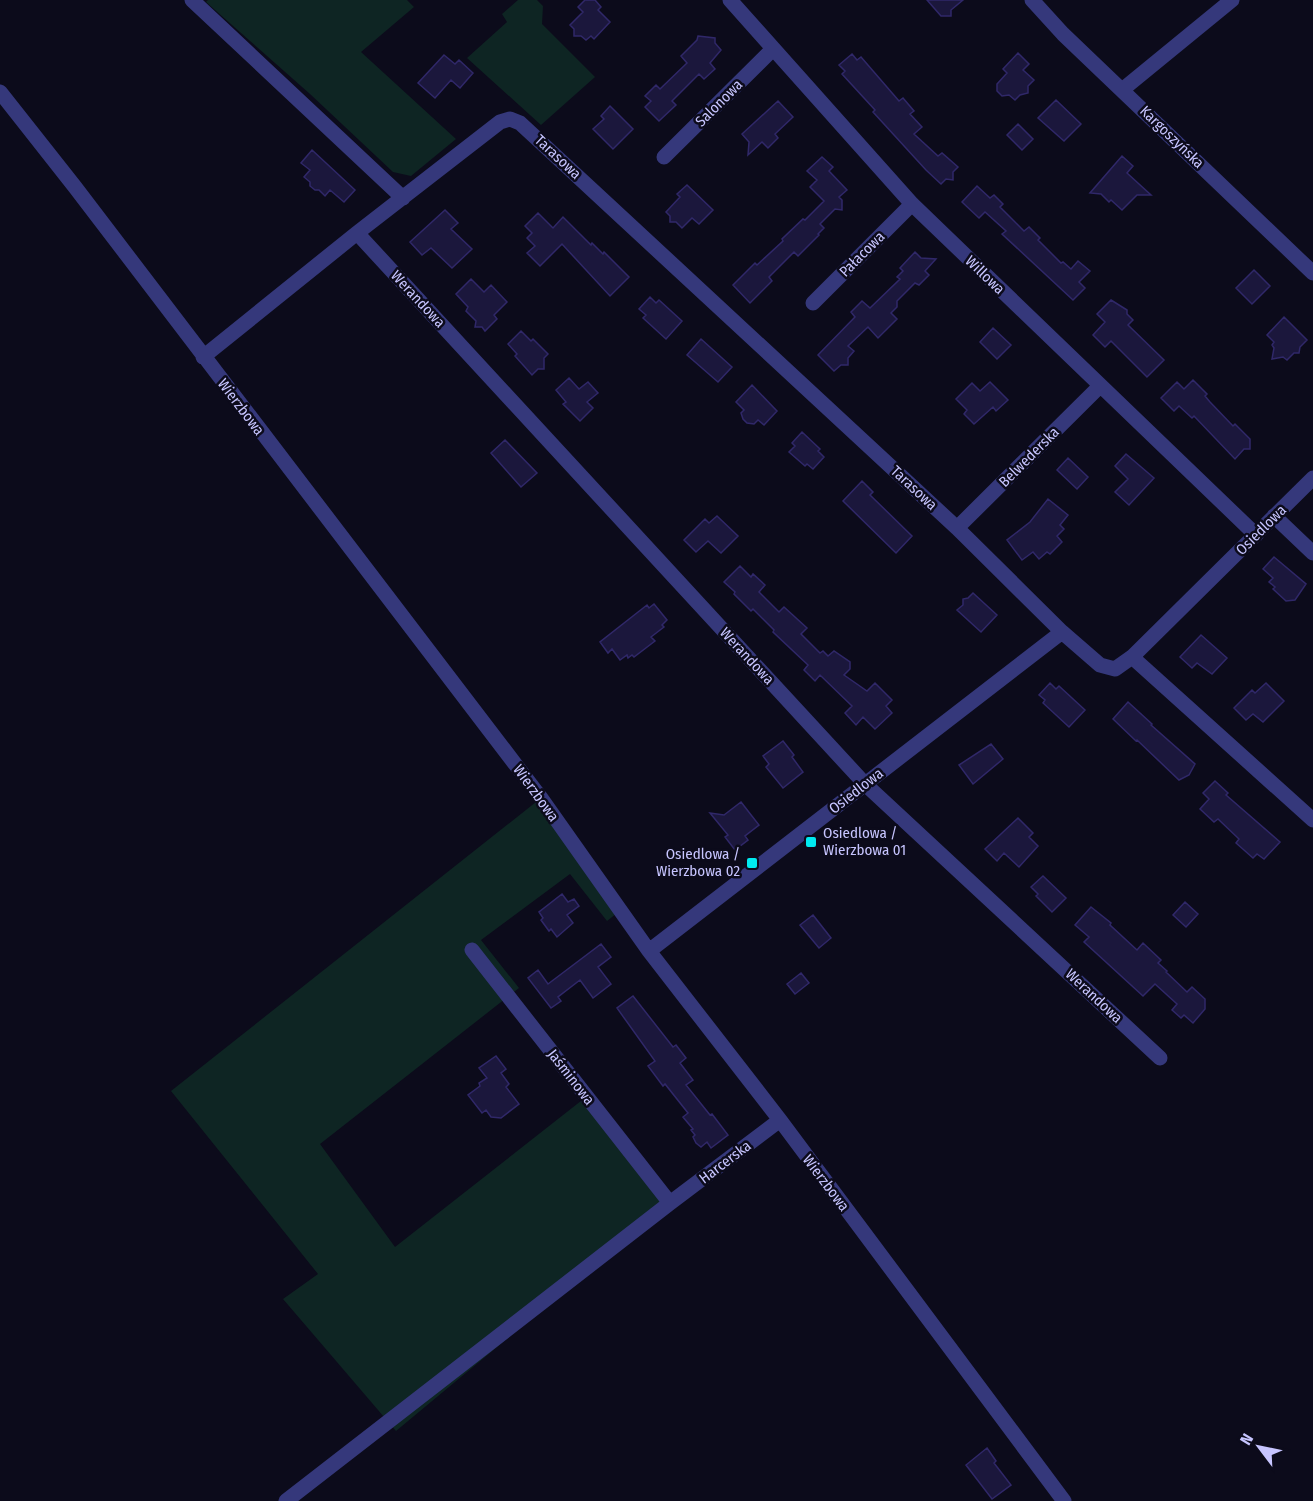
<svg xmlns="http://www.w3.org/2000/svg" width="1313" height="1501" viewBox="0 0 1313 1501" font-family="'Fira Sans Condensed',sans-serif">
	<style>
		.green { fill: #0e2523 }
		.building { fill: #1b173c; stroke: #302869; stroke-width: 1.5 }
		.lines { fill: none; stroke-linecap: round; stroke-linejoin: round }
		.minor { stroke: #35387b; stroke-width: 15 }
		.poi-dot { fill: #00eaf0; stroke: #0c0b1b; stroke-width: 2 }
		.labels { text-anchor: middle; stroke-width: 5; stroke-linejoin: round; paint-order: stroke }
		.street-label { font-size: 15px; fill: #c7c5ff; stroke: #0c0b1b }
		.poi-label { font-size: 15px; fill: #c7c5ff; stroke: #0c0b1b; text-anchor: start }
	</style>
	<rect width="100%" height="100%" fill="#0c0b1b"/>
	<path class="green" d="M208 0H407L414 7 361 52 456 139 411 176 393 172 310 94 206 2Z
		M518 0H537L543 6 542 24 595 77 541 125 467 58 507 22 502 14Z
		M541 798 621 910 607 921 570 874 481 940 519 988 320 1144 395 1247 586 1097 670 1203 396 1431 283 1299 318 1274 171 1091Z"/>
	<path class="building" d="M585 0H595L601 7 598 10 610 22 594 39 591 36 586 40 581 36H574V29L570 25 583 12 578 7Z
		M927 0H963L951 10V16H941Z
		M698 36 715 38V43L721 50 710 63 715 69 704 79 699 74 672 101 676 105 659 121 645 107 651 101 645 96 656 85 660 89 687 63 681 56 697 40Z
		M1018 53 1029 64 1023 70 1034 80 1028 86V93L1020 95 1015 100 1009 95 1002 96 997 91V84L1007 73 1003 69Z
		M852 54 857 60 861 57 899 101 903 98 914 111 910 114 922 127 914 134 938 156 942 153 958 167 953 172V180L946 179 941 184 926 170 873 112 875 110 842 74 845 71 839 65Z
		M444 55 455 64 459 60 473 73 460 88 451 80 435 98 418 83Z
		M1056 100 1081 124 1064 141 1038 118Z
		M778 101 793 117 775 134 778 138 768 148 762 142 748 155 749 142 742 134Z
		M610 106 633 129 613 149 593 129 604 119 601 116Z
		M1018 124 1033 139 1022 150 1007 135Z
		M312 150 355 190 344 202 330 190 325 196 319 190H315L310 186V182L304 177 310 170 301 163Z
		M1122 156 1133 166 1127 173 1151 195H1137L1122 210 1111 200 1109 202 1101 194 1090 193Z
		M822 157 833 167 829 171 847 190 839 197 842 200V210L835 209 820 224 824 228 818 234 819 235 798 256 794 252 769 277 772 281 750 303 733 285 755 263 757 265 783 241 782 239 803 219 805 220 824 201 810 187 817 180 807 171Z
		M687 185 713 210 699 224 692 218 682 228 676 222H670V216L666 212 680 197 677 194Z
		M977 186 990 198 994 195 1003 204 1000 207 1024 231 1029 227 1040 238 1038 240 1061 263 1063 262 1071 269 1078 261 1090 271 1079 282 1085 288 1073 300 1002 234 1006 231 985 212 979 218 962 202Z
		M445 210 458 223 451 229 472 249 452 268 431 248 422 255 410 242Z
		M538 213 553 228 563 217 591 245 592 243 603 254 604 252 629 277 610 296 562 244 540 266 527 253 535 246 527 238 532 233 525 226Z
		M915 252 921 258 936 259 925 271 929 275 919 285 915 283 897 301V307L891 313 897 319 878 338 868 327 848 346 854 351 848 358V365H841L834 371 818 355 855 317 851 312 862 301 870 308 900 279 897 277 903 271 900 268Z
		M1254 270 1270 286 1252 304 1236 288Z
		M471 279 484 292 491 285 507 302 494 315 497 319 485 331 482 327H475L476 321 466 311 468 307 456 294Z
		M650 297 656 303 659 300 682 321 666 339 643 318 646 315 639 309Z
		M1111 300 1127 310V314L1133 320 1128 325 1164 360 1147 377 1111 341 1105 347 1093 335 1105 322 1097 314Z
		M1284 317 1307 340 1300 347 1299 353H1294L1287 360 1283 357 1272 359 1274 348 1272 345 1274 342 1267 335Z
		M993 328 1011 345 997 359 980 342Z
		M521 331 531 341 533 339 548 354 544 358V369H538L532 375 515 356 517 354 508 344Z
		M701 339 732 367 718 382 687 355Z
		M569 378 579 389 588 382 598 393 587 402 593 408 580 421 563 404 566 402 556 390Z
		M1193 380 1207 394 1205 396 1210 402 1233 426 1235 424 1250 439V449H1244L1235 459 1194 416 1192 418 1179 406 1174 411 1161 398 1177 382 1184 389Z
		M990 382 1008 400 996 411 993 407 974 424 964 414 967 410 956 399 972 383 980 391Z
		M752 385 777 411 764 425 758 420 754 424 747 423 743 419 741 413 744 410 736 402Z
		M802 432 820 449 818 451 824 457 813 469 807 464 805 466 789 452 795 446 792 443Z
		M505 440 537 473 521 487 491 453Z
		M1126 454 1154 478 1129 505 1115 492 1128 479 1115 466Z
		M1068 458 1088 477 1077 489 1057 470Z
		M862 481 873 492 870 495 912 536 896 553 843 501Z
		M1048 499 1068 515 1060 525 1064 529 1057 536 1062 542 1050 554 1047 552 1039 559 1033 552 1022 560 1007 540 1030 522Z
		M717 516 738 536 721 553 708 541 696 552 684 540 705 519 709 523Z
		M1274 557 1306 584 1295 600 1286 601 1273 589 1275 587 1269 582 1273 578 1263 569Z
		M740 566 751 577 753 574 765 585 759 592 779 612 784 607 807 628 801 634 820 653 823 651 828 656 834 651 850 662V669L844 675 867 691 875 683 892 700 886 706 892 713 875 729 863 717 856 725 845 713 852 706 820 675 815 681 804 670 808 665 773 632 774 630 753 609 751 611 734 594 735 592 724 582Z
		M973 593 997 615 981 632 957 610 963 605V599L968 598Z
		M654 604 667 620 662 625 664 627 651 637 655 641 634 657 632 655 628 658 627 655 620 660 612 649 608 653 600 642 647 605 649 608Z
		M1201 635 1227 658 1212 674 1197 663 1192 668 1180 657Z
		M1050 683 1056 689 1059 686 1085 710 1069 727 1043 703 1045 700 1039 695Z
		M1266 683 1284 701 1263 722 1253 714 1246 720 1234 708 1252 690 1255 693Z
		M1128 702 1152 724 1151 725 1195 764 1189 775 1179 780 1137 740 1136 741 1113 719Z
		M783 741 794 755 792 757 803 772 783 788 766 767 769 764 763 756Z
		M991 744 1003 759 973 784 959 765Z
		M1215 781 1228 793 1226 795 1280 842 1264 859 1257 854 1253 858 1236 843 1239 839 1218 819 1214 822 1200 809 1209 799 1203 793Z
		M741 802 759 825 745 836 748 840 735 850 725 837 728 835 710 813 724 815Z
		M1018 818 1033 833 1029 837 1038 846 1019 867 1004 853 997 861 985 849Z
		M1043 876 1066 898 1052 912 1036 896 1038 894 1031 887Z
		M562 894 568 902 574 899 579 906 567 915 573 923 557 937 551 929 549 931 541 920 543 918 539 912Z
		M1185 902 1198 914 1186 927 1173 915Z
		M1091 907 1111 923 1110 925 1137 950 1143 943 1161 960 1158 963 1167 971 1166 972 1187 992 1192 987 1205 999V1009L1193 1023 1184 1015 1181 1018 1172 1010 1177 1004 1155 984 1143 996 1084 942 1089 937 1075 925Z
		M813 915 831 938 819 948 800 925Z
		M601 944 611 957 598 967 611 984 593 998 580 980 558 997 561 1001 551 1008 528 978 538 970 548 984Z
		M801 973 809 983 795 994 787 984Z
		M633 996 673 1047 676 1045 686 1058 680 1063 693 1080 686 1085 710 1115 712 1114 728 1135 711 1148 707 1142 701 1147 696 1143 693 1137 695 1135 691 1130 693 1129 683 1117 688 1113 665 1084 663 1086 648 1066 655 1061 617 1008Z
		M496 1056 506 1069 501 1073 509 1084 506 1087 519 1104 501 1118 491 1117 486 1110 482 1113 468 1095 480 1086 479 1083 487 1078 479 1068Z
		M987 1448 996 1461 994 1463 1011 1485 992 1499 966 1465Z"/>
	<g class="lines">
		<path class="minor" d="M192 0 403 198
			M730 0 912 204 1256 535
			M1032 0 1063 34 1313 273
			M1122 90 1232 0
			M0 92 75 187 541 798 649 951 780 1120 1064 1501
			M664 157 773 49
			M357 233 865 784 1160 1058
			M813 303 912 204
			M203 357 357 233 500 122 510 119 520 123 957 528 1062 632 1100 665 1115 669 1132 657 1313 478
			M1274 516 1313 553
			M957 528 1100 386
			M1132 657 1313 820
			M472 950 670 1203
			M649 951 1062 632
			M286 1501 670 1203 780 1120"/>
	</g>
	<g class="poi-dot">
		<rect x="805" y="836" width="12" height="12" rx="3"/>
		<rect x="746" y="857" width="12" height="12" rx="3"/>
	</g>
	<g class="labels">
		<g class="street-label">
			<text transform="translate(719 103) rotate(-45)" y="5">Salonowa</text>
			<text transform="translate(1172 137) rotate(44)" y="5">Kargoszyńska</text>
			<text transform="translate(558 157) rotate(43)" y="5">Tarasowa</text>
			<text transform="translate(862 254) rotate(-45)" y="5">Pałacowa</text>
			<text transform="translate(985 275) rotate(44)" y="5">Willowa</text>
			<text transform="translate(418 299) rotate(47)" y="5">Werandowa</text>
			<text transform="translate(241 407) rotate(53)" y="5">Wierzbowa</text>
			<text transform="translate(1029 457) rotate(-45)" y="5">Belwederska</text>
			<text transform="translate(914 488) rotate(43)" y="5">Tarasowa</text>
			<text transform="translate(1261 530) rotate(-45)" y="5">Osiedlowa</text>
			<text transform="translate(747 656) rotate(47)" y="5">Werandowa</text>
			<text transform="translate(856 791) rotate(-38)" y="5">Osiedlowa</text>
			<text transform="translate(536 793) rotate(54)" y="5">Wierzbowa</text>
			<text transform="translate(1094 996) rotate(43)" y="5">Werandowa</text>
			<text transform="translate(571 1077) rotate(52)" y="5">Jaśminowa</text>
			<text transform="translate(725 1162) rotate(-37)" y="5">Harcerska</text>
			<text transform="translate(826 1183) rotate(53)" y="5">Wierzbowa</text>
		</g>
		<g class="poi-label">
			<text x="823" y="838">Osiedlowa /<tspan x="823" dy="17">Wierzbowa 01</tspan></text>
			<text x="740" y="859" text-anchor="end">Osiedlowa /<tspan x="740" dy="17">Wierzbowa 02</tspan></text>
		</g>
	</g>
	<g transform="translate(1259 1447) rotate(302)" stroke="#0c0b1b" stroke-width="4.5" paint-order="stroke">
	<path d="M0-4.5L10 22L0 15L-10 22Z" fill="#c7c5ff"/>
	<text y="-9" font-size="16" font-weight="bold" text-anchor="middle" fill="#c7c5ff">N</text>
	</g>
</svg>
